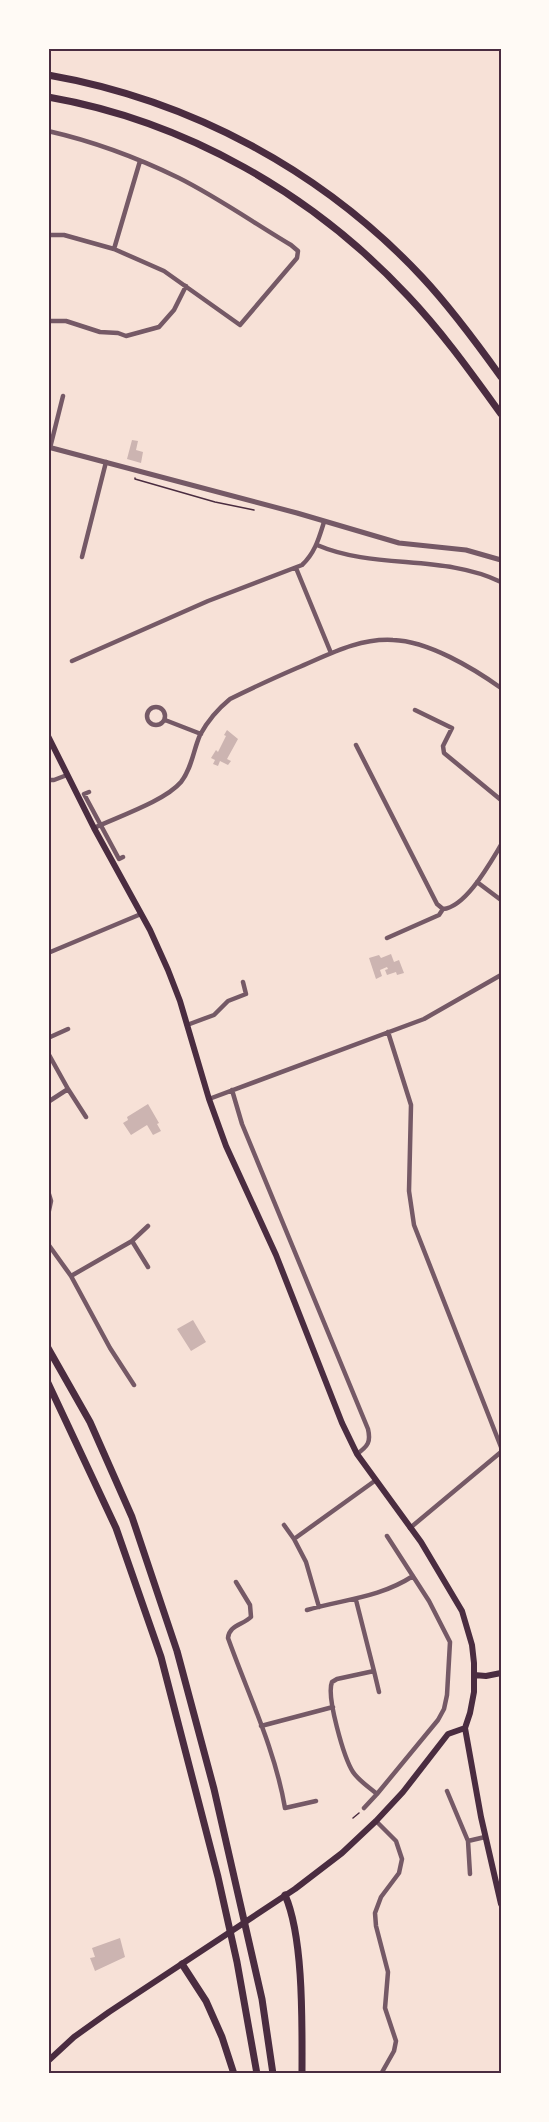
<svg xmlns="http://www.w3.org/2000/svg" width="549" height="2122" viewBox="0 0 549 2122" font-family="Ubuntu,sans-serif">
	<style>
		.building { fill: #ccb4b1 }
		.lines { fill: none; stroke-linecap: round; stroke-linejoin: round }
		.path { stroke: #4a2c40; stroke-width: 1.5 }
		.minor { stroke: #755966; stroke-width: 4.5 }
		.tertiary { stroke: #755966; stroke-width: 5 }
		.secondary { stroke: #4a2c40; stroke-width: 6 }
		.primary { stroke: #4a2c40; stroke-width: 7 }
		.neatline { fill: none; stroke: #4a2c40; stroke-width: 2 }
	</style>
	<rect width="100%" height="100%" fill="#f7e1d7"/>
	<path class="building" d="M132 440 138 441 136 450 143 452 141 463 127 459Z
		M227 730 238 739 227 759 231 761 228 765 220 761 218 766 213 764 215 760 211 758 216 750 218 752 226 736 224 735Z
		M391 954 394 962 399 960 404 973 397 975 396 972 387 975 385 970 388 969 387 967 380 970 382 976 376 979 369 958 379 955 381 958Z
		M148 1104 159 1123 157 1124 161 1131 153 1135 147 1125 131 1135 123 1123 128 1120 127 1117Z
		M193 1320 206 1342 191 1351 177 1329Z
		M120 1938 125 1957 95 1971 90 1958 95 1957 92 1948Z"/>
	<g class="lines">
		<path class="path" d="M135 478V479L215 502 254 510
			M353 1818 359 1813"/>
		<path class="minor" d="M48 131C92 141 138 158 179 178 217 197 254 223 291 245L298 251 297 258 240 325 164 271 114 249 64 235H48
			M114 249 140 161
			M48 321H66L100 332 118 333 126 336 159 327 174 310 186 286
			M50 448 63 396
			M317 545C375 570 443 554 501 582
			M82 557 106 462
			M296 568 331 653
			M72 661 208 601 302 565C315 553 319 538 324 522
			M147 716a9 9 0 1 1 18 0a9 9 0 1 1-18 0Z
			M415 710 452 728 443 746 444 753 501 800
			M165 720 201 734
			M356 745 437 904 443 909
			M48 780H54L67 775
			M89 792 84 794 119 859 123 857
			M94 828C117 817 165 801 181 782 192 768 193 751 200 735 207 722 219 708 230 699 252 688 274 678 297 668 328 655 358 638 393 640 428 641 473 668 501 688
			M477 882 501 900
			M387 938 439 915 443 909C466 907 490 863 501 845
			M48 953 141 914
			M187 1025 214 1015 228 1001 246 994 243 982
			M388 1032 411 1105 409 1191 414 1225 501 1447
			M48 1038 68 1029
			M48 1053 68 1089
			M232 1090 242 1124 368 1429C371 1442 368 1446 357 1454
			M209 1099 424 1019 501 975
			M48 1102 68 1089 86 1117
			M48 1191 51 1201 48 1215
			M132 1241 148 1226
			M48 1244 71 1276 110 1348 134 1385
			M71 1276 132 1241 148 1267
			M284 1525 294 1539
			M410 1528 501 1452
			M236 1582 250 1605 251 1617C243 1625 229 1625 228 1638 248 1694 275 1749 285 1808L316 1801
			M356 1600 374 1671 337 1679 332 1682C326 1696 344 1758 353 1772 359 1781 369 1787 377 1794L364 1808
			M319 1607 306 1562 294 1539 376 1480
			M307 1610C345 1599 379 1598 413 1576
			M374 1671 379 1692
			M261 1726 333 1707
			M447 1791 468 1841 485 1837
			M377 1794 438 1720 444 1709 447 1695 450 1642 429 1601 387 1536
			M376 1821 396 1841 402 1859 399 1873 381 1897 375 1913 376 1926 388 1972 385 2008 396 2041 394 2051 381 2074
			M468 1841 470 1874"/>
		<path class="tertiary" d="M48 447 297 513 399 543 466 550 501 560"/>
		<path class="secondary" d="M48 736 94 828 150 930 168 970 180 1001 209 1099 226 1146 276 1255 342 1423 357 1454 421 1542 462 1611 472 1645 474 1663V1692L470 1713 465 1728 481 1817 501 1904
			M474 1675 486 1676 501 1673
			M48 2061 74 2037 109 2012 295 1889 342 1853 376 1821 403 1792 448 1734 465 1728"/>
		<path class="primary" d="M48 75C191 100 323 171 422 277 451 308 476 342 501 377
			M48 97C186 121 313 194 408 296 443 333 472 374 501 414
			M48 1348 90 1422 132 1517 177 1651 214 1789 262 1999 273 2074
			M48 1383 116 1528 161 1657 218 1877 237 1962 257 2074
			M285 1895C304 1938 302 2026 302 2074
			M182 1964 206 2001 222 2037 234 2074"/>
	</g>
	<rect width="549" height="2122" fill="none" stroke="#fffaf5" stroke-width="99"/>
	<rect x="50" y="50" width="450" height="2022" class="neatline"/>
</svg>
